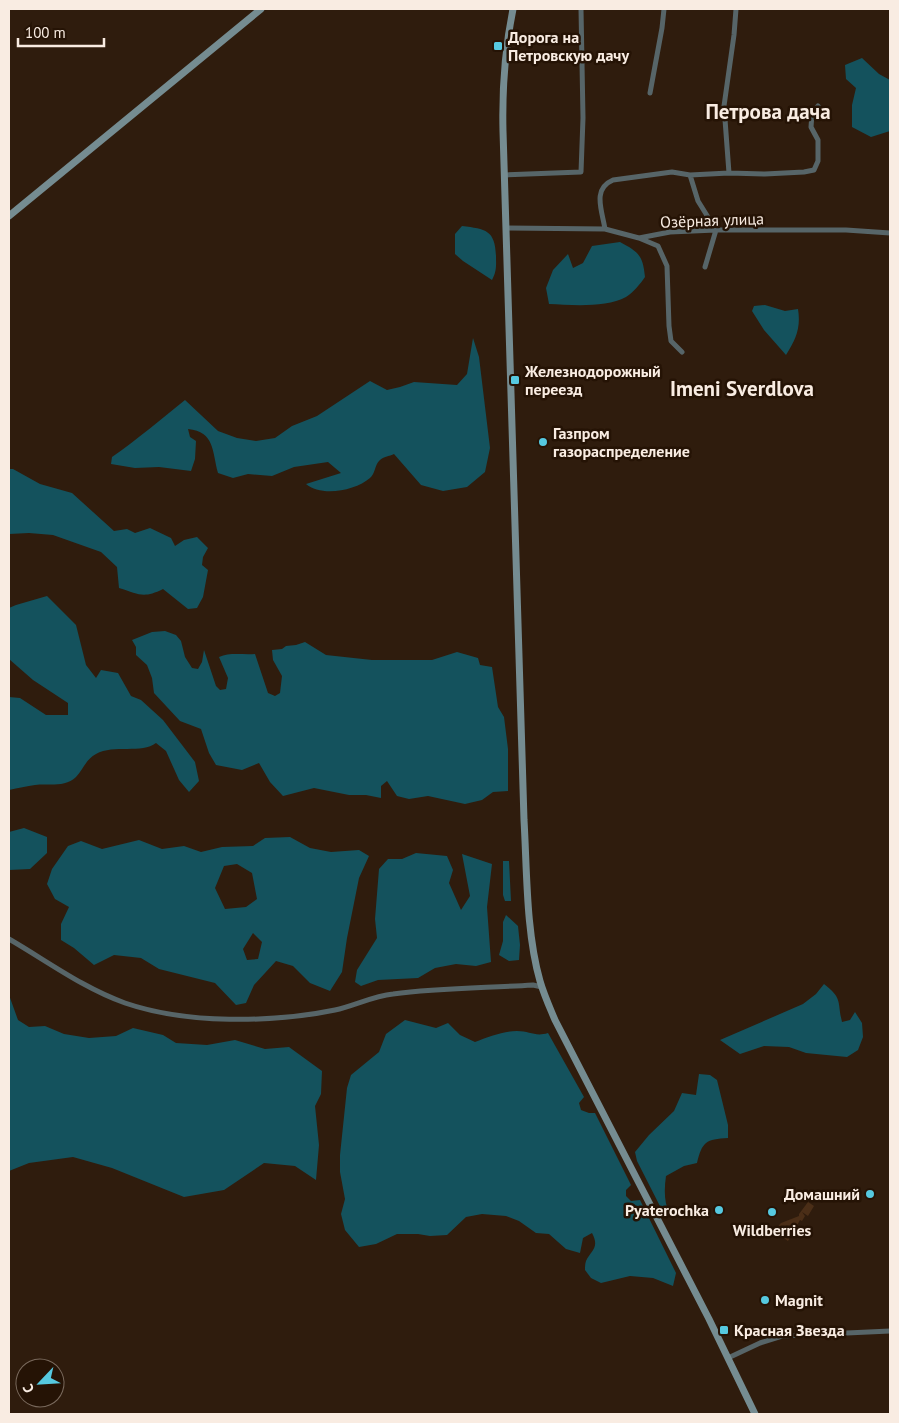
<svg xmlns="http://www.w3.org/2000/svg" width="899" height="1423" viewBox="0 0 899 1423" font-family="'PT Sans',sans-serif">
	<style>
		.green { fill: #4b2e17 }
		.water { fill: #14525d; fill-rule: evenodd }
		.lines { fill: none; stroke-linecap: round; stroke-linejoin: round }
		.minor { stroke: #576568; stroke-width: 5 }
		.secondary { stroke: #758c91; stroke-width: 7 }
		.poi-dot { fill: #56c9e0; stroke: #251305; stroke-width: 2 }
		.labels { text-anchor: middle; stroke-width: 5; stroke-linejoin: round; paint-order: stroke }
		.poi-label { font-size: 16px; font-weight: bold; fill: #f9ece2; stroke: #251305; text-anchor: start }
		.street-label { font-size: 16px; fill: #f9ece2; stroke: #251305 }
		.district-label { font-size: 21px; font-weight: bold; fill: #f9ece2; stroke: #251305 }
	</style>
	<rect width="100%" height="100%" fill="#2f1c0d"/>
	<path class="green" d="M808 1202 814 1206 808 1216 802 1212 805 1216 802 1221 800 1220 788 1241 774 1231 781 1223 799 1216V1214Z"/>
	<path class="water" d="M862 58 879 74 890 80V131L871 137 852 127V105L856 88 846 79 845 65Z
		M462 226C486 229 495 230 496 256 496 265 497 271 492 280L463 261 455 254V234Z
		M620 242C639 252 643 256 645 277 640 284 634 292 626 297 606 308 571 305 549 304L546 288 553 270 568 254 573 268 583 263 592 246Z
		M765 305 785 311 798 309C801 328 796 339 786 355L764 330 752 311 754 306Z
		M473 338 479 357 490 448 485 472 467 487 443 491 421 485 394 454C390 456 382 457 379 461 375 465 375 474 370 478 355 491 321 497 306 484L341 473 328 462 294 467 272 476 248 474 233 478 218 473C212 451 215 432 188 429L190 437 196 441 195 459 191 471 159 467 135 468 111 464 112 457C138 439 161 419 185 400L218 431 237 438 256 441 275 438 292 426 317 416 370 381 387 390 400 387 414 382 457 385 467 374Z
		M9 469H13L40 484 72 493 114 531 127 529 135 533 150 528 171 538 175 546 184 540 197 537 208 548 203 557 202 565 208 570 203 597 197 608 188 609 163 589C143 599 139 594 119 588L117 567 101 552 53 535 29 533 9 534Z
		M47 596 76 625 86 665 96 678 101 670 118 673 131 696 141 700 163 720 195 762 199 781 189 792 179 780 166 751 156 743C142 754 114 744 96 754 86 759 83 770 76 777 65 788 48 783 35 785 27 786 18 788 9 790V697L20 698 46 715H68V703L33 680 9 659V608L16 605Z
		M165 631 176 635 181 641 185 657 192 668 198 669 202 662 204 650 216 686 220 690 226 689 228 678 219 657C230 652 242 655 255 654L268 693 275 696 280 693 282 676 273 660 272 650 282 649 286 646 296 645 305 642 326 655 372 660H432L457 652 478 658 480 665 492 667 498 707 504 717 508 749V791L493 792 482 800 465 804 428 796 409 799 397 796 387 781 381 786V798L366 795H349L314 788 283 796 270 782 259 763 242 770 216 765 209 753 201 729 180 721 154 693 152 678 147 665 136 655V647L132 640 152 632Z
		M24 828 47 837V853L30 869 9 870V832Z
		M290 837 310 848 331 852 359 850 369 856 359 878 347 938 342 972 330 991 310 983 293 966 276 961 254 985 246 1003 236 1005 215 983 159 969 141 958 114 955 94 965 74 948 61 940V924L69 907 55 899 47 884 52 869 68 846 81 841 102 849 139 840 162 849 184 846 201 852 222 847 253 846 265 838ZM237 864 252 873 257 899 246 907 225 909 215 888 224 866ZM253 933 262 942 258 959 247 960 243 949Z
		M416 853 447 856 453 870 449 883 461 910 470 896 462 854 492 864 487 907 491 962 476 966 456 964 435 968 418 978 378 980 361 986 355 982 357 970 377 938 375 919 379 869 388 859H402Z
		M503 861H509L511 901H505L503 895Z
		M506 915 518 926 520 945 519 960 509 961 499 955 503 941V922Z
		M824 984C843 999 837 1001 842 1022L850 1020 855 1012 862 1023 863 1037 858 1050 847 1057 806 1053 789 1047 764 1046 740 1054 720 1040 803 1004 816 994Z
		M9 995 18 1020 29 1027 45 1026 64 1034 89 1038 116 1036 133 1028 163 1035 176 1043 207 1045 235 1040 265 1049 289 1047 322 1071 321 1094 315 1106 319 1145 316 1180 295 1166 264 1163 224 1190 184 1197 112 1168 73 1157 29 1163 9 1171Z
		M405 1020 436 1028 448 1023 460 1035 475 1042C488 1037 503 1031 517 1031 530 1031 535 1037 548 1033L584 1097 579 1103 581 1110 589 1113H595L631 1185 626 1190V1196L631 1201 640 1200 676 1273 673 1286 653 1278 630 1276 601 1283 591 1278 585 1270C585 1267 585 1264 586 1261 591 1250 600 1248 592 1233L583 1238 580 1253 566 1249 549 1234 536 1233 519 1221 506 1216 482 1214 466 1217 447 1235 430 1236 418 1234H397L376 1244 359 1247 345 1230 341 1214 345 1199 340 1172V1155L347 1088 351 1075 379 1052 386 1034Z
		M699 1074 710 1075 717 1080 728 1125V1138C706 1139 702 1142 697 1163L684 1166 666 1176C664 1190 664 1203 670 1215L665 1216 637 1161 635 1152 649 1135 674 1111 682 1093 696 1095Z"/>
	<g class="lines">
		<path class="minor" d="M650 93 662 28 664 9
			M729 173 724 106 734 35 736 9
			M504 175 581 172 583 118 581 9
			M690 175 698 201 716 230 705 267
			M506 228 605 229 639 238 670 232 716 230H846L890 233
			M605 229C602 210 592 189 613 180L672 172 690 175 729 173 765 174 804 172 814 170 818 161V140L811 127 812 114 818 106
			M639 238 658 246 667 266 669 326 671 341 682 352
			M9 939C47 961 83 988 125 1003 186 1024 272 1023 335 1010 354 1006 373 996 393 994 439 988 486 988 533 985L542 987
			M728 1358 760 1343 782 1336 890 1331"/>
		<path class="secondary" d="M513 9C505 49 502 90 503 131L524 820C527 871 526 932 540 981 544 995 550 1008 555 1020L709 1319 755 1414
			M9 216 261 9"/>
	</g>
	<g class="poi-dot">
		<rect x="493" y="41" width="10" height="10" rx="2.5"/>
		<rect x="510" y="375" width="10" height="10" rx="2.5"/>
		<circle cx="543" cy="442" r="5"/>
		<circle cx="870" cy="1194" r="5"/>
		<circle cx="719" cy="1210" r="5"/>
		<circle cx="772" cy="1212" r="5"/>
		<circle cx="765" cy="1300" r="5"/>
		<rect x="719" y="1325" width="10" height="10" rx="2.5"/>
	</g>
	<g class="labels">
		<g class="poi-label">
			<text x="508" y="43">Дорога на<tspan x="508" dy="18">Петровскую дачу</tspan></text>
			<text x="525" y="377">Железнодорожный<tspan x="525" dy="18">переезд</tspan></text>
			<text x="553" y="439">Газпром<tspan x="553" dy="18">газораспределение</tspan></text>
			<text x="860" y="1200" text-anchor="end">Домашний</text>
			<text x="709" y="1216" text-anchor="end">Pyaterochka</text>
			<text x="772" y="1236" text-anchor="middle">Wildberries</text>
			<text x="775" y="1306">Magnit</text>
			<text x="734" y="1336">Красная Звезда</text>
		</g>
		<g class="street-label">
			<text transform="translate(712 220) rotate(-2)" y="6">Озёрная улица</text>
		</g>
		<g class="district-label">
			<text x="768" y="119">Петрова дача</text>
			<text x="742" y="396">Imeni Sverdlova</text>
		</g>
	</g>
	<rect width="899" height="1423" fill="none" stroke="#f9ece2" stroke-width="20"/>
	<g transform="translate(40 1383) rotate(245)"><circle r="24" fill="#251305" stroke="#7a6a5d"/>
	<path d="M0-4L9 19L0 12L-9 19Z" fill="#56c9e0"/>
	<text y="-8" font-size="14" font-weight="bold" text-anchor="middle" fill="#f9ece2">С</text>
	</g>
	<path d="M18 38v8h86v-8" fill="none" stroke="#f9ece2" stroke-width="2.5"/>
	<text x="25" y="38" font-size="15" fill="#f9ece2" stroke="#251305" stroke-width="4" paint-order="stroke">100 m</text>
</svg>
